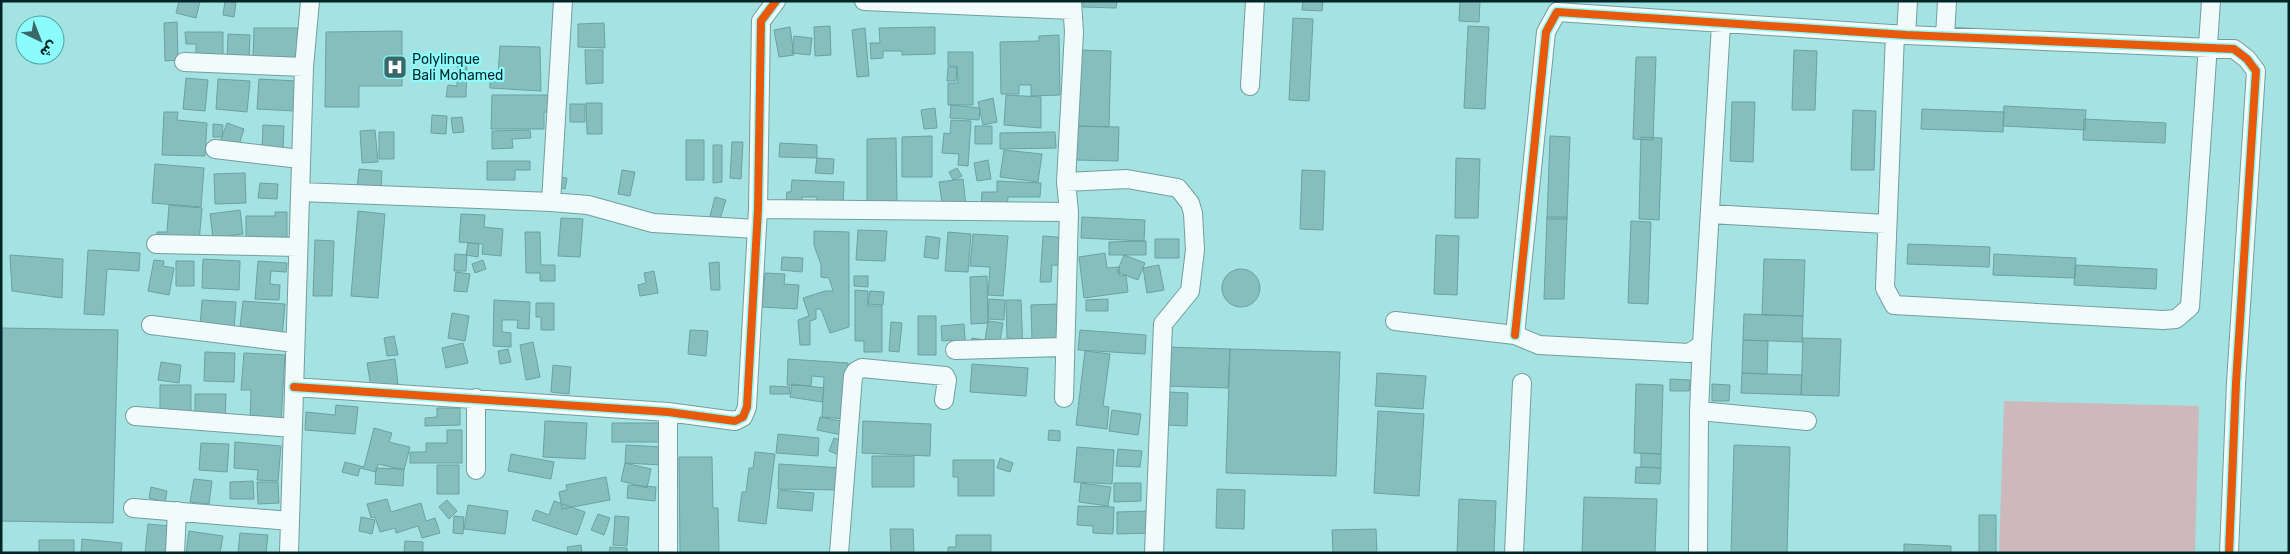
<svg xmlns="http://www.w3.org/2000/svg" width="2290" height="554" viewBox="0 0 2290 554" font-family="Rubik,Vazirmatn,sans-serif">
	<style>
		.green { fill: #cdb9bc }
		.building { fill: #86bebe; stroke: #6ba1a2 }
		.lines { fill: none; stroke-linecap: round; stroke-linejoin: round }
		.street-casing { stroke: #729e9f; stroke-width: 20 }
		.street { stroke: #f2fbfb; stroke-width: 18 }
		.cycleway-casing { stroke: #8bfbfc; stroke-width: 11 }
		.cycleway { stroke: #e8590c; stroke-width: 8 }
		.labels { text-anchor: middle; stroke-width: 4.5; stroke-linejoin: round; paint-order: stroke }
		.poi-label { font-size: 14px; fill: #012627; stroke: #8bfbfc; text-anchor: start }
	</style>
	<rect width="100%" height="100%" fill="#a5e2e2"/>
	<path class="green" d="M2004 401 2199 406 2195 553H1999Z"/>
	<path class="building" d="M179 1H200L196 18 176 13Z
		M225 1 236 3 234 17 223 15Z
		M1083 1H1117L1116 8 1083 7Z
		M1303 1H1323L1322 11 1302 10Z
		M1460 1H1480L1479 22 1459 21Z
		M1293 18 1313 19 1309 101 1289 100Z
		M177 22 178 60 165 61 164 23Z
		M604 23 605 48 578 47V24Z
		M830 26 831 55 815 56 814 27Z
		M1468 26 1489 27 1485 109 1464 108Z
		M790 27 794 55 779 57 774 30Z
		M935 27V54L902 55V51H883V58L871 59 870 43H880L879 28Z
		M254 28H298L297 59H253Z
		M865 28 869 76 857 77 852 30Z
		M402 31V86H359V107H325L326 32Z
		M185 32H223V59H196V44H186Z
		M228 34 250 35 249 60 227 58Z
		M1059 35 1060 95 1031 96V85H1019V94H1001L1000 42 1039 41V36Z
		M794 36 812 38 810 55 792 53Z
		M500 46 540 47 541 91 490 88V73L498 74Z
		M585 50H603V83L586 84Z
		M1079 50 1111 51 1109 127 1077 126Z
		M1794 50 1817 51 1815 110H1792Z
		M948 52H973V105H948V83H958L957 66H948Z
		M1636 57H1656L1653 140 1633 139Z
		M467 61 466 97H446L448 85 457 86 458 62Z
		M948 67H957L956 81H947Z
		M186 78 208 80 205 111 183 109Z
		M218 79 250 81 247 112 216 109Z
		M259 79 296 81 294 111 257 109Z
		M492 95H554V112H544V129H491Z
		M1006 95 1041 97V128L1004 125Z
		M993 98 997 122 983 125 978 102Z
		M1732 102H1755L1753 162 1730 161Z
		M586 103H602V134H587Z
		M570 104H585V122H570Z
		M951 105 980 108 979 120 950 118Z
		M2004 106 2086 110 2085 130 2003 126Z
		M935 108 937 128 924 129 921 110Z
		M1922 109 2004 112 2003 132 1921 129Z
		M1853 110 1876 111 1874 170H1851Z
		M164 112H178L177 120 207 123 205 156 162 155Z
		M432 115 447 116 446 134 431 133Z
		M462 117 464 132 453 133 451 118Z
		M2084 119 2166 123 2165 143 2083 140Z
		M951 120 971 121 968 166 958 165 959 154 942 153 944 133 950 134Z
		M227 123 244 129 238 148 220 142Z
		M213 124 223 125 222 137H213Z
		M263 125 284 126 283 151 262 150Z
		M975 126H992V144H975Z
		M1077 126 1119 127 1118 161 1076 160Z
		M375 130 378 162 362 163 360 131Z
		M530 130 531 138 512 139 513 148 492 149V131Z
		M379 132H394V159H379Z
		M1055 132 1056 148 1000 149V133Z
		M932 136V177H902V137Z
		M1550 136 1570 137 1567 219H1547Z
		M1641 137 1662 138 1659 220 1639 219Z
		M896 138 897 203H867V139Z
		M686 140H704V180H686Z
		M732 142H743L741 179 730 178Z
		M780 143 817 145V158L779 157Z
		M713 145H722V182L713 183Z
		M1004 150 1042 154 1038 182 1000 177Z
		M817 158 834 159 833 174 815 173Z
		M1456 158 1480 159 1478 218H1455Z
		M988 160 991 179 977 181 974 163Z
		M487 161H530V170H515V180H487Z
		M155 164 204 168 201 207 152 203Z
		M957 168 962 176 953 180 949 172Z
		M359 169 382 171 381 191 357 190Z
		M622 170 635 172 630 196 618 194Z
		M1302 170 1325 171 1323 230 1300 229Z
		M245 173 246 203 215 204 214 174Z
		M560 177 567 178 565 189 558 187Z
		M963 179 966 206 943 209 939 182Z
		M792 180 844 182 843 209 816 207 817 197H802V204H786L787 192H791Z
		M997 181 1041 183 1040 197H1008L1007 210 981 208 982 192H997Z
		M260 183 278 184 277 199 258 198Z
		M715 197 726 200 720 219 710 216Z
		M169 205 202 208 199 242 157 239V232H167Z
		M240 210 243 234 213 238 210 214Z
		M358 211 385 214 378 298 351 296Z
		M275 212H287V241H246V216H275Z
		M461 214 485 215 484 227 503 229 501 256 482 254 483 244 459 242Z
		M1082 217 1145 220 1144 241 1081 238Z
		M1547 217H1567L1564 299H1544Z
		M561 218 583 219 580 257 558 256Z
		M1631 221 1651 222 1648 304 1628 303Z
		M858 230 887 231 885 261 856 260Z
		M814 231 849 232V327L830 333 821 309H816V319L810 321V345H800L798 320 809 316 803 298 825 291H833L829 278 821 277V265L814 245Z
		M525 232H540L541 265H555V281H540V273H526Z
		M948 232 971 234 968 272 945 271Z
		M973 234 1008 236 1003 296 988 295 990 267 970 266Z
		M1436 235 1459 236 1457 295 1434 294Z
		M926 236 940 238 938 259 924 257Z
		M1043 236 1068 238 1066 266 1052 265 1051 282H1040Z
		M1155 239H1179V258H1155Z
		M315 240 334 241 332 296H313Z
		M1146 241V255H1109V242Z
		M468 243 479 244 478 257 466 255Z
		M1908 244 1990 247 1989 267 1907 264Z
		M88 250 140 253 139 271 107 269 104 315 84 314Z
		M1105 253 1107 268 1119 267 1120 276 1126 275 1128 292 1084 298 1079 257Z
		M455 254 467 255 466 271H454Z
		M1994 254 2076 258 2075 278 1993 275Z
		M10 255 63 259 62 298 12 291Z
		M1124 255 1145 263 1138 280 1117 272Z
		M782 257 803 258 802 272 781 270Z
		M203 259 240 261 239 290 202 288Z
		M1764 259 1805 260 1803 316 1762 315Z
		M154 260 164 261 163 266 174 268 169 295 148 291Z
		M483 260 486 269 475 273 472 264Z
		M176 261H194V286H176Z
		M258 261 287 263 286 272 271 271 270 284 280 285 279 300 255 299Z
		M719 262 720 290H711L709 263Z
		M1159 265 1164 290 1147 293 1143 268Z
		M2075 265 2157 269 2156 289 2074 285Z
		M1222 288a19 19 0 1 1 38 0a19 19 0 1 1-38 0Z
		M654 271 658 293 640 296 638 285 646 283 644 273Z
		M456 272 470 274 467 292 454 291Z
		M765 273 785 274 784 284 799 285 797 309 762 307Z
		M854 276H868V287L854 286Z
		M987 276 988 323 971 324 970 277Z
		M855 290 868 291V306H882V352H864V341H855Z
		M870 291 884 292 883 305 868 304Z
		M989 299 1005 300 1004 320 988 319Z
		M1108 299V311H1086V300Z
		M202 300 236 302 234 330 200 327Z
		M494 300 530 302 529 329 517 328 518 320H502V332L511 333V347L493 346Z
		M1006 300H1021L1023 352 1011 353V338H1007Z
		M243 301 285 304 282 338 264 337 265 329 240 327Z
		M536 303H554V330H541V317H536Z
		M1059 304V338L1032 340 1031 305Z
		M452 313 469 316 465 341 448 338Z
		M1744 314 1803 316 1802 342 1743 340Z
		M918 316H936V355H918Z
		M988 321 1003 323 997 358 969 354 972 338 985 340Z
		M891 322 902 323 899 352 889 351Z
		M964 324 966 352 953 353 952 340 942 341 941 326Z
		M1 328 118 330 113 523 1 521Z
		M690 330 708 331 706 356 688 354Z
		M1080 330 1146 335 1145 354 1078 350Z
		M394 336 398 355 387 356 384 338Z
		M1803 338 1841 339 1839 396 1801 395Z
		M1743 340 1768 341 1767 374 1742 373Z
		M533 342 540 377 526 380 520 345Z
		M463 343 468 363 446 368 442 348Z
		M1165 347 1230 349 1228 388 1164 386Z
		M508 349 511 362 500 364 498 351Z
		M1230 349 1340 352 1336 476 1226 473Z
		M1085 351 1110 354 1103 406 1109 407 1107 429 1076 425Z
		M205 352 235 353 234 382 204 381Z
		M244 353 285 355 281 422 250 420 251 390H241Z
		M395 359 398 384 371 387 367 363Z
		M788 359 848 363 845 419 822 417 824 377 812 376 811 386 787 385Z
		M161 362 181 365 179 383 158 380Z
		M972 364 1028 368 1026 396 970 392Z
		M553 365 571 367 569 394 551 392Z
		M1377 373 1426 376 1423 409 1375 406Z
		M1742 373 1802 375 1801 395 1741 393Z
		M1670 379 1690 380 1689 391H1670Z
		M792 384 824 388 822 402 790 397Z
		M1636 384 1663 385 1661 454 1634 453Z
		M1712 384 1730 385 1729 401H1712Z
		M160 385H191V415H160Z
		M770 386 790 387 789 394H770Z
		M1168 392 1188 393 1187 426 1167 425Z
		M195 394H226L225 420H195Z
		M336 405 358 407 355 434 305 430 306 412 335 415Z
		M437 408H460V425L425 426V418L437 417Z
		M1112 410 1141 414 1138 435 1109 431Z
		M1378 411 1424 414 1419 496 1374 493Z
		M820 417 845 422 842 435 817 430Z
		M545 421 587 423 585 459 543 457Z
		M863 421 931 424 930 456 862 453Z
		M612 423H661V442H612Z
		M374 428 392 433 389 442 410 447 404 470 378 464 376 472 360 468 358 476 342 472 345 462 364 467Z
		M447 430H462V463H410V452H426V443H447Z
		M1049 430 1060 431V441L1048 440Z
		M778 434 819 438 818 456 776 453Z
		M834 438 846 442 842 456 829 451Z
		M235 442 281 446 278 481 257 480 258 470 234 468Z
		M201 443 229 444 227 472 199 470Z
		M626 445 663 447 662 465 625 463Z
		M1734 445 1790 447 1787 553H1731Z
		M1077 447 1114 450 1112 484 1074 482Z
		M1118 449 1142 451 1140 467 1116 466Z
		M755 452 775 454 766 524 738 521 742 492H746L749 468H753Z
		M1641 453 1661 454V468L1641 467Z
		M511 454 554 462 551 479 508 471Z
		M872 456H914V487H872Z
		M679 457H712L713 508H718L719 553H680Z
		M1000 458 1013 463 1010 472 997 468Z
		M953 460H994V496H958V477H953Z
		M625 463 651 469 647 488 621 481Z
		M779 464 843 468 841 490 778 489Z
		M437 465H459V494H437Z
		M1636 467 1661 468 1660 484 1635 483Z
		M376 468 404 469 403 486 375 484Z
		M606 477 610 500 562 509 559 492 567 490 566 485Z
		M194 479 212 481 209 504 190 502Z
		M253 481 254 499H230V482Z
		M257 482H278L279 503 258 504Z
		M1081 483 1111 487 1108 506 1079 502Z
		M1114 483H1141V501L1114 502Z
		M628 485 656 487 655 501 627 498Z
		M151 487 167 491 165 502 149 498Z
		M1217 489 1245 490 1244 529 1216 528Z
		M779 490 814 493 812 511 777 508Z
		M1584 497 1657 499 1655 553H1582Z
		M387 499 391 512 421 503 426 521 435 518 440 533 422 538 418 526 396 533 395 528 380 532 375 517 371 518 367 504Z
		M1459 499 1496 501 1494 553H1457Z
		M447 500 457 511 449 519 439 507Z
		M554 501 585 512 577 535 532 520 536 510 549 515Z
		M468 505 508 511 505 534 464 529Z
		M1078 506 1114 507 1113 534 1093 533V526L1077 525Z
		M1150 511V533L1117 534V512Z
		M598 514 610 518 604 535 591 530Z
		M1979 515H1996V553H1979Z
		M454 516 464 517 463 534 453 533Z
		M615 516 629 517 627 546 613 545Z
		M361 517 375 520 372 534 359 531Z
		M148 524 169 526 167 553H145Z
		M890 529H913L914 553H891Z
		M1376 529 1377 553H1333L1332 530Z
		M189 531 223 536 220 553H186Z
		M240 533 268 535 266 553H238Z
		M956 535H991V553H948V547H956Z
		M82 539 122 543 121 553H81Z
		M39 540H74V553H39Z
		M405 541 423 542V553H404Z
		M1904 544 1951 546V553H1904Z
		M581 545 582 553H568L567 547Z
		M610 547 627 548V553H609Z"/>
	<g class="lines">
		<g class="street-casing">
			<path id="street" d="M864 1 1072 10 1068 1
				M1895 34 1885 288 1894 305 2163 320 2176 319 2190 307 2191 292 2211 1
				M1906 35 1908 1
				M1945 37 1947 1
				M184 62 304 67
				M1250 86 1255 1
				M215 149 300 159
				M1066 182 1127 179 1178 188 1190 203 1193 213 1195 250 1190 291 1163 324 1154 553
				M300 192 551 202 588 205 653 223 757 229
				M551 202 563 1
				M758 209 1069 212
				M1710 214 1886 224
				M156 244 298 247
				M1395 321 1515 335 1539 345 1689 353 1702 345 1721 24
				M151 325 295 343
				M1515 335 1546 32 1557 12 1906 35 2234 49 2247 59 2256 71 2236 383 2229 553
				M955 350 1065 347
				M294 387 668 412 735 421 743 417 747 407 758 209 761 21 776 1
				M1064 398 1069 212 1066 182 1074 32 1072 1
				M1699 411 1807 421
				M668 412V553
				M135 416 293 428
				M476 470V398
				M133 508 290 521
				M175 553 177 511
				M289 553 304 67 310 1
				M839 553 853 376 856 371 862 368 945 376 947 380 944 400
				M1514 553 1522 383
				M1698 553 1699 411 1702 345"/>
		</g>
		<use href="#street" class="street"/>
		<g class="cycleway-casing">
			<path id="cycleway" d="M1515 335 1546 32 1557 12 1906 35 2234 49 2247 59 2256 71 2236 383 2229 553
				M294 387 668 412 735 421 743 417 747 407 758 209 761 21 776 1"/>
		</g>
		<use href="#cycleway" class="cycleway"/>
	</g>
	<defs>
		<g id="hospital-square" transform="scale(1.25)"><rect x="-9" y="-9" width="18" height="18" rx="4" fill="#3a6868" stroke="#8bfbfc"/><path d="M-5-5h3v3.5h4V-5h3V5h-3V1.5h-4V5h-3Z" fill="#fff"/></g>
	</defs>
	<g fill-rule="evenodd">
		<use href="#hospital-square" x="395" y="67"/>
	</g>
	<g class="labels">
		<g class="poi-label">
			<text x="412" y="64">Polylinque<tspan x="412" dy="16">Bali Mohamed</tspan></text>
		</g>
	</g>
	<rect width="2290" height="554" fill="none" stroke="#012627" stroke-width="5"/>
	<g transform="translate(40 40) rotate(137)"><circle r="24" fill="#8bfbfc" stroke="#54a6a7"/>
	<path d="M0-4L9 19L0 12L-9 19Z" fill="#3a6868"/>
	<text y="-8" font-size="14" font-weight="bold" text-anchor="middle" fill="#012627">ش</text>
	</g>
</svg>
